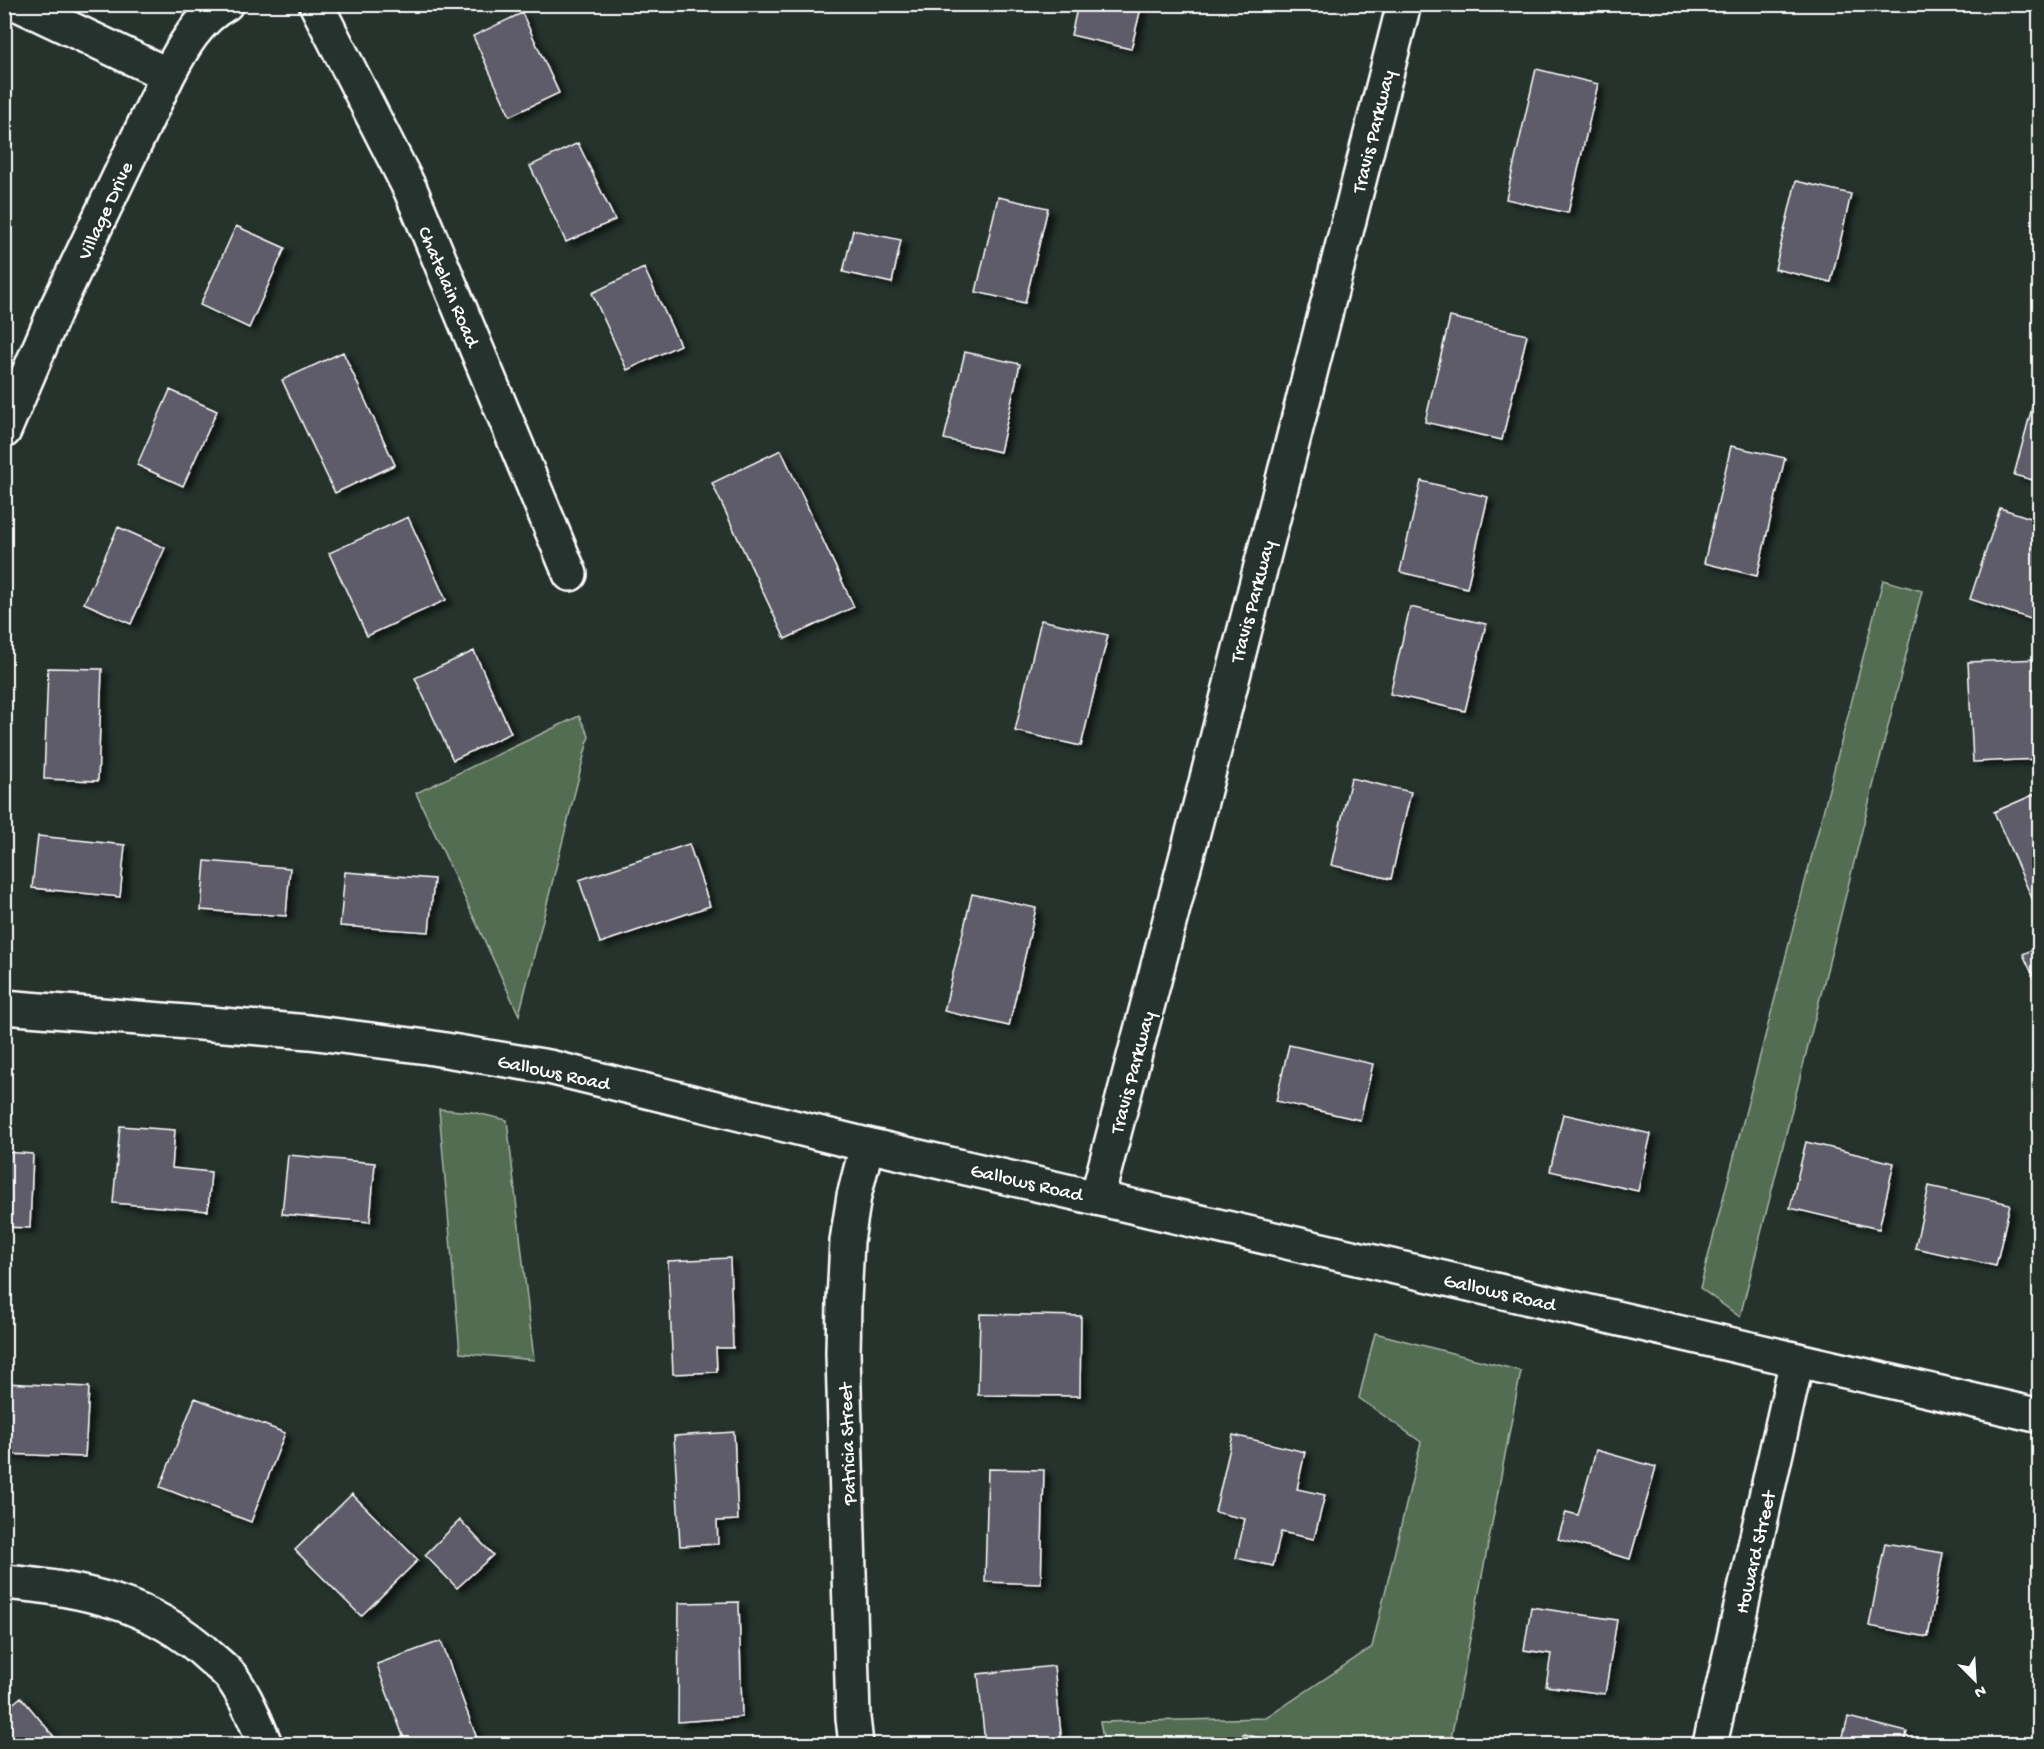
<svg xmlns="http://www.w3.org/2000/svg" width="2044" height="1749" viewBox="0 0 2044 1749" font-family="'Gochi Hand',sans-serif">
	<style>
		.green { fill: #536d53; stroke: #a9b6a9; stroke-width: 1.5 }
		.building { fill: #5d5c68; stroke: #fff; stroke-width: 1.5; filter: url(#shadow) }
		.lines { fill: none; stroke-linecap: round; stroke-linejoin: round }
		.minor-casing { stroke: #fff; stroke-width: 38 }
		.secondary-casing { stroke: #fff; stroke-width: 38 }
		.minor { stroke: #26332d; stroke-width: 33 }
		.secondary { stroke: #26332d; stroke-width: 33 }
		.labels { text-anchor: middle; stroke-width: 4.5; stroke-linejoin: round; paint-order: stroke }
		.street-label { font-size: 20px; fill: #fff; stroke: #26332d }
	</style>
	<defs>
		<filter id="shadow"><feDropShadow dx="6" dy="4" stdDeviation="3" flood-color="#0009"/></filter>
	</defs>
	<rect width="100%" height="100%" fill="#26332d"/>
	<filter id="ink" filterUnits="userSpaceOnUse"><feTurbulence type="fractalNoise" baseFrequency=".0167" numOctaves="2"/><feDisplacementMap in="SourceGraphic" scale="12" xChannelSelector="R" yChannelSelector="G"/><feConvolveMatrix kernelMatrix="1 2 1 2 8 2 1 2 1" color-interpolation-filters="sRGB"/></filter>
	<g filter="url(#ink)">
		<path class="green" d="M1883 580 1922 591 1740 1317 1700 1288Z
			M579 716 589 736 519 1015 416 793Z
			M439 1109 472 1112 507 1120 534 1360 460 1353Z
			M1375 1333 1521 1371 1450 1744H1104L1100 1722 1266 1718 1372 1647 1421 1442 1359 1398Z"/>
		<path class="building" d="M1078 4H1142L1131 49 1071 35Z
			M522 13 559 93 510 116 473 36Z
			M1536 69 1598 84 1568 213 1506 199Z
			M578 143 615 220 566 242 530 166Z
			M1796 181 1851 194 1831 282 1775 269Z
			M998 197 1048 208 1025 303 976 292Z
			M236 226 285 248 249 328 200 305Z
			M853 230 901 240 892 283 843 272Z
			M644 268 680 345 627 370 592 293Z
			M1450 317 1527 335 1502 440 1425 422Z
			M343 352 395 465 335 493 282 380Z
			M965 352 1020 364 1000 452 944 439Z
			M2038 385 2040 386V482L2014 475Z
			M170 390 217 411 183 486 137 465Z
			M1731 446 1785 458 1757 576 1704 563Z
			M781 450 854 607 785 639 712 483Z
			M1421 481 1488 497 1467 588 1400 572Z
			M2000 508 2040 521V622L1970 599Z
			M408 517 446 600 367 636 329 553Z
			M118 527 165 548 131 624 84 603Z
			M1410 607 1486 624 1465 711 1390 694Z
			M1041 620 1108 635 1081 746 1015 731Z
			M474 651 511 733 453 760 415 678Z
			M2040 659V759L1973 762 1968 662Z
			M48 668 102 669 98 781 44 779Z
			M1351 778 1411 792 1391 879 1331 865Z
			M2040 792V903L2035 905 1994 812Z
			M38 836 125 845 120 897 32 888Z
			M689 844 710 906 600 943 579 880Z
			M205 861 290 868 286 916 201 910Z
			M345 872 434 879 429 932 340 926Z
			M972 894 1036 908 1009 1026 944 1011Z
			M2040 946V980L2036 982 2023 954Z
			M1289 1045 1373 1064 1360 1120 1276 1101Z
			M1563 1114 1651 1134 1638 1191 1550 1171Z
			M120 1126 175 1130 172 1168 211 1172 208 1211 113 1203Z
			M1806 1142 1894 1163 1879 1229 1790 1208Z
			M4 1152 33 1154 30 1228 4 1227Z
			M288 1155 375 1163 370 1222 282 1214Z
			M1929 1186 2010 1204 1996 1266 1915 1248Z
			M730 1258 733 1348H716L717 1372 673 1374 668 1261Z
			M980 1314 1081 1316 1080 1396 978 1395Z
			M4 1383 89 1387 85 1457 4 1454Z
			M195 1398 285 1433 251 1522 160 1487Z
			M734 1432 738 1520 717 1521 718 1544 680 1546 674 1436Z
			M1233 1435 1305 1452 1297 1489 1325 1495 1314 1539 1281 1532 1273 1566 1236 1558 1245 1519 1215 1512Z
			M1596 1450 1656 1467 1630 1559 1558 1539 1566 1512 1578 1515Z
			M988 1469 1044 1470 1041 1584 985 1582Z
			M352 1494 418 1560 361 1616 295 1550Z
			M460 1520 493 1555 457 1588 425 1555Z
			M1885 1543 1943 1553 1928 1637 1869 1626Z
			M739 1602 742 1717 678 1722 679 1603Z
			M1531 1607 1617 1620 1605 1694 1546 1686 1551 1654 1524 1650Z
			M441 1641 479 1744H406L381 1677 377 1664Z
			M1054 1666 1062 1744H985L978 1674Z
			M21 1697 60 1744H4V1711Z
			M1848 1717 1907 1732 1904 1744H1841Z
			M1243 1734 1278 1742 1277 1744H1240Z"/>
		<g class="lines">
			<g class="minor-casing">
				<path id="minor" d="M18 4 168 75
					M316 4 411 191 570 574
					M4 431 56 309 168 75C182 48 198 19 226 4
					M1097 1198 1203 794 1404 4
					M4 1582C80 1588 153 1603 210 1657 218 1664 227 1671 233 1679 247 1699 256 1722 265 1744
					M856 1744 853 1718 843 1353 844 1301 847 1241 854 1196 867 1145
					M1710 1744 1797 1360"/>
			</g>
			<g class="secondary-casing">
				<path id="secondary" d="M4 1007 309 1032 427 1047 549 1067 867 1145 2040 1416"/>
			</g>
			<use href="#minor" class="minor"/>
			<use href="#secondary" class="secondary"/>
		</g>
	</g>
	<g class="labels">
		<g class="street-label">
			<text transform="translate(1372 131) rotate(-76)" y="7">Travis Parkway</text>
			<text transform="translate(104 210) rotate(-65)" y="7">Village Drive</text>
			<text transform="translate(450 286) rotate(67)" y="7">Chatelain Road</text>
			<text transform="translate(1251 601) rotate(-75)" y="7">Travis Parkway</text>
			<text transform="translate(554 1071) rotate(12)" y="7">Gallows Road</text>
			<text transform="translate(1131 1072) rotate(-75)" y="7">Travis Parkway</text>
			<text transform="translate(1027 1181) rotate(13)" y="7">Gallows Road</text>
			<text transform="translate(1500 1291) rotate(13)" y="7">Gallows Road</text>
			<text transform="translate(846 1444) rotate(-92)" y="7">Patricia Street</text>
			<text transform="translate(1754 1552) rotate(-77)" y="7">Howard Street</text>
		</g>
	</g>
	<rect width="2044" height="1749" fill="none" stroke="#26332d" stroke-width="24"/>
	<rect x="12" y="12" width="2020" height="1725" fill="none" stroke="#fff" stroke-width="2" filter="url(#ink)"/>
	<g transform="translate(1975 1680) rotate(156)" stroke="#26332d" stroke-width="4.5" paint-order="stroke">
	<path d="M0-4.5L10 22L0 15L-10 22Z" fill="#ffffff"/>
	<text y="-9" font-size="16" font-weight="bold" text-anchor="middle" fill="#ffffff">N</text>
	</g>
</svg>
